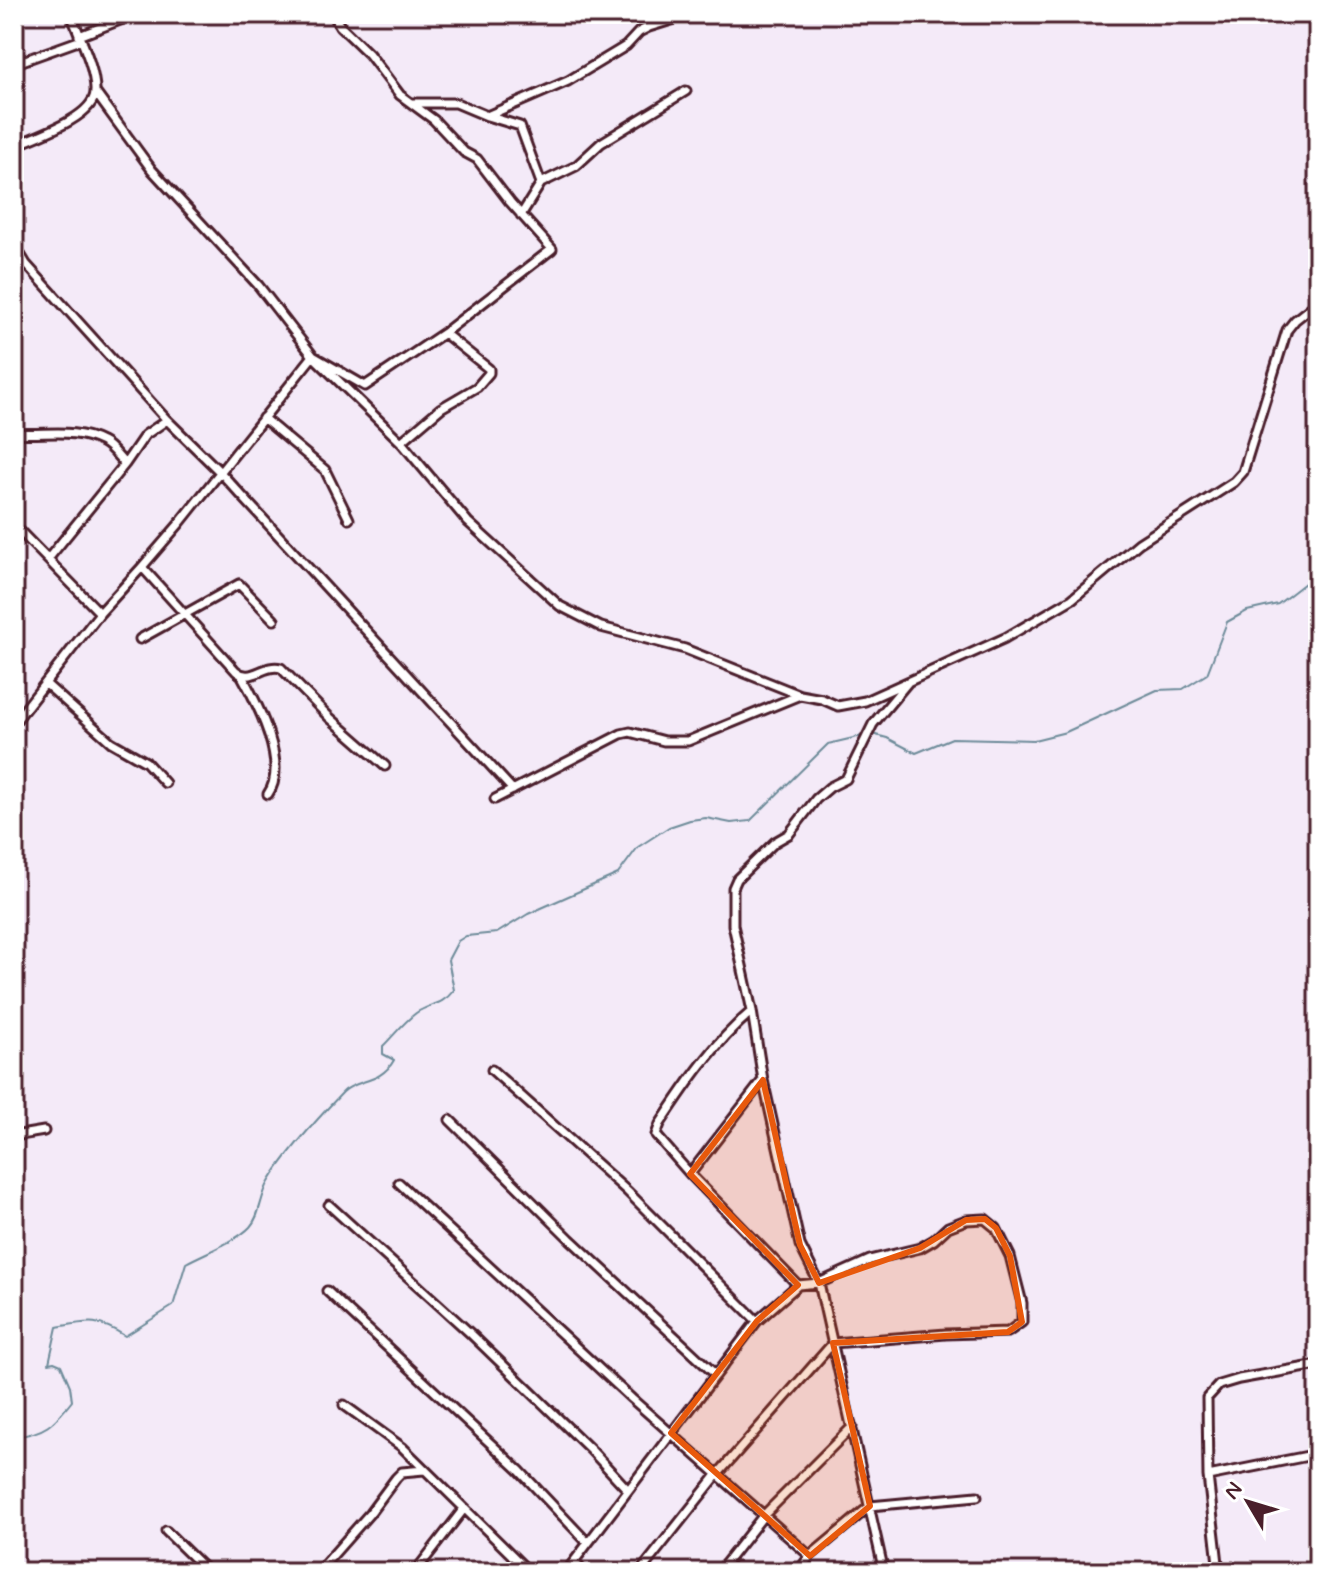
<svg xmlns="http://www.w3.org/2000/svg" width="1332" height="1586" viewBox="0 0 1332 1586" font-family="Mynerve,sans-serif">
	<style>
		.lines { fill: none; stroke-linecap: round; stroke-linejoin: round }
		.stream { stroke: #6d8b99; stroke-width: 2 }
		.street-casing { stroke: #4a1f2b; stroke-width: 13 }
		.street { stroke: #fff; stroke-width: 7 }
		.marked { fill: #e8590c; fill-opacity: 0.2; stroke: #e8590c; stroke-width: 6; stroke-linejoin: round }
	</style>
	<rect width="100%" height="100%" fill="#f4eaf8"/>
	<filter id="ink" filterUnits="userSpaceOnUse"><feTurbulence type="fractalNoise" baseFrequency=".0125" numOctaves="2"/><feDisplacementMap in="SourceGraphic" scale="16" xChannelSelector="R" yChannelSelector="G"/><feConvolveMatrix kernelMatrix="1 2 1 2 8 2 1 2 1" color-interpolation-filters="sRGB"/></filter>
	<g filter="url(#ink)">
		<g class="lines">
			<path class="stream" d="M872 734 887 738 916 753 952 738 1034 740 1066 732 1157 690 1183 689 1207 674 1227 622 1247 611 1278 604 1318 573
				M14 1437C45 1433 53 1425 72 1401L70 1386 61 1365 54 1362 49 1363 57 1327C89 1321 97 1318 125 1336L173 1306 186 1263C204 1253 237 1241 250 1227 261 1215 260 1196 269 1182 285 1155 321 1115 343 1092 356 1079 381 1084 394 1060L383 1054V1046C394 1035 404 1022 416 1013 430 1003 441 1007 454 990L448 960 458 941 466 936 497 933 528 914 618 874 638 847 669 827 690 820 706 818 731 823 750 821 828 744 866 735
				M14 1570 16 1572"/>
			<g class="street-casing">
				<path id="street" d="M333 14 340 26 369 54 400 95 434 120 464 152 477 159 510 202 552 249 444 333 365 386 313 356 179 524 142 567 236 671C251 684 264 663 281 668L329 717 385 766
					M79 36 136 14
					M14 64 81 40
					M95 92 152 170 258 285 313 356 401 442 468 522 560 606 601 627 685 649 800 695
					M413 103H456L487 116 568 81 626 46 639 32 649 27 691 14
					M487 116 520 126 541 183 521 215
					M14 146C34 137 94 118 95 92 96 70 79 35 71 14
					M541 183 576 166 601 143 686 91
					M14 244 26 264 167 420 220 472 513 790
					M263 418 325 470 349 519
					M14 433C44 436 74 427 102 442 111 446 118 457 125 464L48 559
					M401 442 441 408 477 387 489 373V369L444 333
					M125 464 145 435 167 420
					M14 525 100 613
					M140 639 239 584 274 620
					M242 676C258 705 289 764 268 794
					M46 684 111 742 146 762 165 783
					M14 723 100 613 142 567
					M495 799 621 734 630 732 664 741H688L800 695 822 699 838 706 865 701 1005 638 1072 599 1139 543 1234 482 1243 472 1287 330 1295 320 1318 302
					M752 1011C714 1043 687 1083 660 1124L656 1135 690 1174 798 1285
					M492 1070 627 1191 757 1321
					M1313 1072 1318 1076
					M450 1120 570 1239 716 1375
					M14 1136 44 1131
					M690 1174 763 1080
					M399 1183 632 1399 810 1556
					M329 1205 471 1334 591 1450 628 1490
					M327 1291 519 1470 588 1543
					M344 1405 402 1447 529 1572
					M1208 1476 1318 1454
					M166 1531 208 1572
					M574 1562 584 1572
					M318 1572 370 1513 396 1478 402 1472 424 1470
					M415 1572 463 1510
					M566 1572 757 1321 798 1285 819 1283 870 1260 920 1248 934 1240 948 1227 966 1220 985 1219 996 1228 1010 1256 1022 1303V1322L1008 1332 946 1334 833 1343 717 1475 640 1572
					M719 1572 763 1516 852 1427
					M798 1572 810 1556 870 1506 977 1496
					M884 1572 819 1283 800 1245 763 1080 752 1011 733 925V888L737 879 775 842 789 834 816 799 830 787 846 779 873 724 908 682
					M1219 1572 1208 1476 1207 1398 1219 1385 1239 1379 1318 1365"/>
			</g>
			<use href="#street" class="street"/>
		</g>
	</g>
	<path class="marked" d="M763 1080 800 1245 819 1283 920 1248 966 1220 985 1219 996 1228 1010 1256 1022 1322 1008 1332 833 1343 870 1506 810 1556 671 1433 757 1321 798 1285 690 1174Z"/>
	<rect width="1332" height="1586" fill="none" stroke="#fff" stroke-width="48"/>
	<rect x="24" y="24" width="1284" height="1538" fill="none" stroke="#4a1f2b" stroke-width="3" filter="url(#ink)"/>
	<g transform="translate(1248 1502) rotate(308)" stroke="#ffffff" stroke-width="6" paint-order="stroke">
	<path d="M0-6L14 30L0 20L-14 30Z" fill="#4a1f2b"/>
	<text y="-12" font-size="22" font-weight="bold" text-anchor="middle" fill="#4a1f2b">N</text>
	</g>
</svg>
